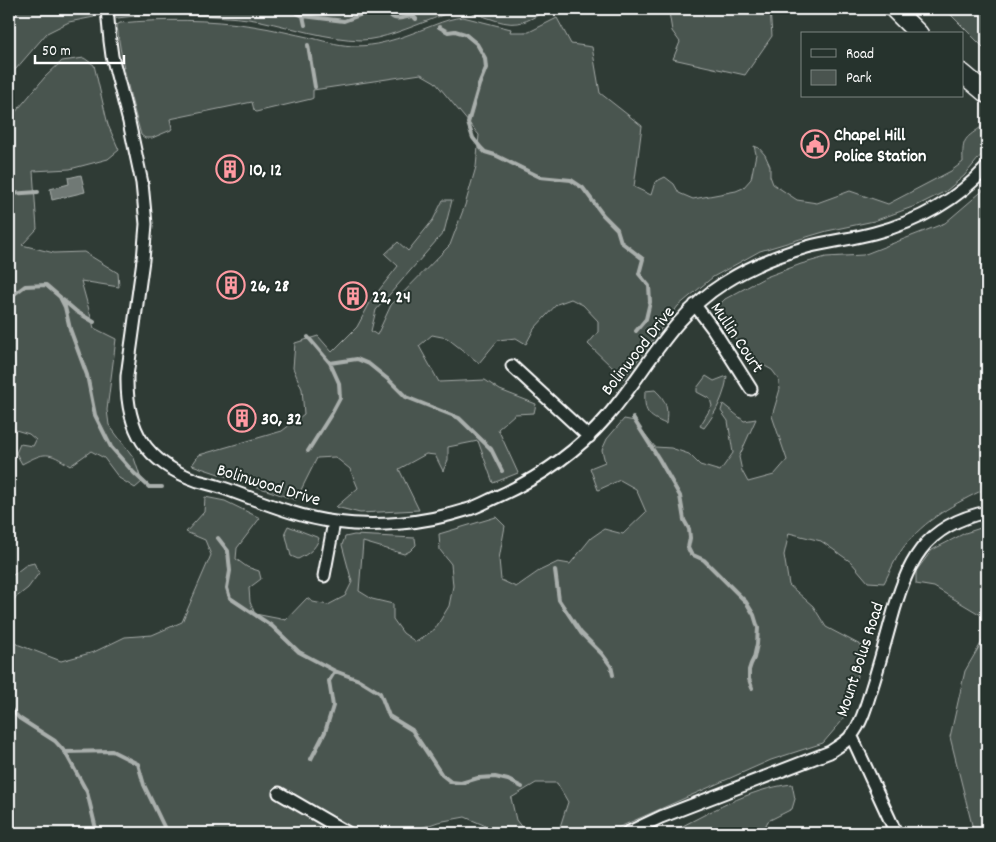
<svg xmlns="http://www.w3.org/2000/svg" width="996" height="842" viewBox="0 0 996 842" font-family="Dekko,sans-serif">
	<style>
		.green { fill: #4a544f; stroke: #a4aaa7 }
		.water { fill: #707975; stroke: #a9afac }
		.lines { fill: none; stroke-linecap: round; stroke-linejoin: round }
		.stream { stroke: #a9afac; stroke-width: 4 }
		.street-casing { stroke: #fff; stroke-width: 15 }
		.primary-casing { stroke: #fff; stroke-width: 21 }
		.street { stroke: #26332d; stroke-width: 11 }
		.primary { stroke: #26332d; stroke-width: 18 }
		.labels { text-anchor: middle; stroke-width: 4; stroke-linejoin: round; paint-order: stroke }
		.poi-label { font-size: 18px; font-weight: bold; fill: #fff; stroke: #26332d; text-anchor: start }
		.street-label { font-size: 18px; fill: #fff; stroke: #26332d }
	</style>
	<rect width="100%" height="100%" fill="#2f3b35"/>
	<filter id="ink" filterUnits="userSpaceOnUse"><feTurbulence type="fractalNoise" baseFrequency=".02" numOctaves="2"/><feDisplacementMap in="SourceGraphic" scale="10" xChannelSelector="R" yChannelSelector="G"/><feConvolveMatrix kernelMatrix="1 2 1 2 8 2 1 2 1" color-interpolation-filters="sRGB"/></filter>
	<g filter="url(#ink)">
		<path class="green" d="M9 9H96L94 17 69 22 47 33 9 77Z
			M116 9H128L131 11H137V9H549C539 14 530 21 518 23 499 26 479 11 459 11 449 12 440 16 430 20 411 27 381 40 361 40 327 39 294 28 261 21 245 18 228 17 212 16 180 14 149 14 117 18L114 16Z
			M666 9H770L772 36 745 75 673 59 680 42 672 31 669 12Z
			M945 9H987V50L984 48Z
			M463 17 511 29 510 32H529L557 18 571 44 592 47 600 93 642 126 634 187 651 195 655 182 665 177 674 184 679 193 693 199 736 191 743 188 751 179 756 154 754 146 759 148 765 155 770 166V176L773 184 797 200 817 203 850 191 888 204 951 171 963 162C962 137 965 139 984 125H987V148L964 176 946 191 918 205 874 221 827 231 760 251 713 277 678 306 625 377 613 385V368L588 344 598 332V321L583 305 571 299 557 304 534 329 526 344 516 338 498 340 479 363 447 338 432 335 419 346 439 382 485 380 500 390 536 404 534 413 515 414 498 429 518 473 493 483 478 441 448 447V460L443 471 435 455 426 454 399 469 419 510 360 513 336 507 358 488 350 469 335 457 317 458 296 500 192 465 199 455 282 431 304 414 302 389 293 368 295 343 318 336 332 352 357 327 372 299 398 266 385 254 398 242 408 251 433 220 443 200H452L444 232 376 310 371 331 377 335 391 305 450 245 465 205 476 167 479 135 435 82 421 74 313 90V98L311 99 256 112 254 110 252 102 170 119 172 128 171 130 152 138H145L141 135C131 99 121 63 117 25L120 23C163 19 209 19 253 26 273 29 293 34 312 38 327 42 342 46 357 46 383 46 410 34 434 25 444 21 453 18 463 17Z
			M84 58 94 65 108 125 119 150 108 159 70 169 33 171 37 229 22 245 54 253 84 252 118 273 119 287 81 281 94 328 116 339 107 410 109 425 134 458 142 482 135 488 119 478 104 458 91 451 70 466C48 451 45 452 22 464L16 453 20 444 33 446 36 440 29 434 9 428V120L45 77 62 61Z
			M987 187V488C954 504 925 519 903 548 895 558 890 572 884 583L868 582 851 562 821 541 789 533 784 555 789 585 813 606 826 627 866 648 842 721 823 743 771 760 606 833H558L568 802 557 783H536L511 798 516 820 526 833H488L486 826 465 817 438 822 421 828 422 833H9V641L61 661 94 652 125 637 152 635 182 622 211 555 205 540 186 532 204 512 205 497 225 501 260 518 237 548 236 559 247 567 259 571 261 579 249 588 250 602 255 614 286 620 307 598 313 602 328 605 345 596 352 582 342 545 345 537 354 535 415 538 416 545 410 551 404 554 363 542 359 591 372 599 393 604V619L403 633 416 642 435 629 449 606 453 586 451 564 440 550 439 534 496 517 505 526 499 559 501 580 516 587 539 571 558 562 570 564 591 538 604 529 623 534 646 512 636 489 620 480 598 490 590 468 605 462 602 450 607 439 624 419 635 421 655 447 671 448 689 454 700 465 720 471 733 453 728 421 721 411 723 404 744 421 756 419 739 457 742 471 748 482 774 475 787 460 772 416 780 389 778 378 772 370 749 357 719 317 717 309 719 305 725 299 766 277 801 264 826 257 863 255 945 223Z
			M706 376 714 381 727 376C725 395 716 413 704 428L700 426 712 406 710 399 697 392V388Z
			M655 390C667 401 668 408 666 424 647 416 644 412 645 391Z
			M288 526 319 538C316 549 308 554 298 559L291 556 285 532Z
			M987 526V622L986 618 934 587 916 584V571L932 550 965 533Z
			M34 563 39 573 28 588 9 603V578L26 565Z
			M987 633V833H976L973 829 950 737 965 671Z
			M792 784 795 799 792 809 768 821 762 833H669C709 813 748 789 792 784Z"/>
		<path class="water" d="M81 175 85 192 52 200 50 189 69 184 68 178Z"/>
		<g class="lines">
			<path class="stream" d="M289 9 303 16 344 21 376 9
				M386 9C394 24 400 17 413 16L416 19
				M303 16 305 25
				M9 17 19 9
				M439 27 448 32 455 31 465 34 477 44 485 58 486 68 479 85 468 123 473 138 481 148 485 152 495 155 540 177 571 180 583 188 603 215 617 229 621 242 643 259 639 274 649 286 650 302 646 319 636 331
				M308 45 315 87
				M9 194 38 192
				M9 298 25 286 46 285 60 297 65 307 70 329 87 375 95 415 111 447 134 473 149 487H162
				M63 300 77 312 94 322
				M308 337 330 363 339 383 340 398 332 413 308 451
				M330 363 357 359 369 364 390 381 406 397 459 418 491 449 502 471
				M633 418 659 459 680 496 684 520 689 529 690 538 688 548 691 554 704 560 746 602 754 615 758 628 757 644 754 658 751 664 749 670V679L752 688
				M218 538 228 551 230 571 227 588 230 598 272 626 299 652 335 671 359 680 380 693 389 716 412 730 442 775 451 782 461 783 478 778 495 777 508 780 522 787
				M555 570 559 600 581 633 602 654 611 666 613 675
				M9 707 19 718 55 741 65 752 87 792 97 833
				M65 752 112 751 138 764 144 785 167 833
				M311 759 325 732 333 706 329 681 335 671"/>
			<g class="street-casing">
				<path id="street" d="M107 9 110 41 112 56 129 122 142 183 146 224 143 260 127 376C126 430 145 462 198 481 206 483 215 485 223 488 260 501 296 517 335 522 377 528 425 523 466 510 474 508 482 504 490 500 534 481 575 454 606 418 646 372 670 317 724 283 749 267 778 255 807 247 829 241 852 239 874 233 917 222 957 200 987 167
					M695 305 713 329 751 389
					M512 366 589 437
					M324 576 334 522
					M851 735 896 833
					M279 793 348 833
					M627 833 661 817 830 752C837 747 845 743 851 736 862 723 867 703 872 687 879 665 885 643 891 621 907 563 923 525 987 512"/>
			</g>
			<g class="primary-casing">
				<path id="primary" d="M894 9 919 34
					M962 73 987 94"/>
			</g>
			<use href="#street" class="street"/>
			<use href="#primary" class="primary"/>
		</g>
	</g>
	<defs>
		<g id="civic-ring" transform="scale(1.4375)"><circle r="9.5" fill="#26332d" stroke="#ff9aa2" stroke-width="1.5"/><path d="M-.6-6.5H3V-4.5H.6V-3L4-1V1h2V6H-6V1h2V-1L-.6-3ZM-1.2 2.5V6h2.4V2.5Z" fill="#ff9aa2"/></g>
		<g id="building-ring" transform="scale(1.4375)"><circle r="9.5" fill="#26332d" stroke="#ff9aa2" stroke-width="1.5"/><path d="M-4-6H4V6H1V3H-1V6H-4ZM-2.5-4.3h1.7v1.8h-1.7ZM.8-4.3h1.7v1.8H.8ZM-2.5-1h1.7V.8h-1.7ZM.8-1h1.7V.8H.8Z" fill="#ff9aa2"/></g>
	</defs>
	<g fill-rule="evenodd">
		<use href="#civic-ring" x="815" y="144"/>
		<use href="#building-ring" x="230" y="169"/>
		<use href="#building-ring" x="231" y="285"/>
		<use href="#building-ring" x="353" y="296"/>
		<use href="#building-ring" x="242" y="418"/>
	</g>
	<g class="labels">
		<g class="poi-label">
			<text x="834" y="140">Chapel Hill<tspan x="834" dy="21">Police Station</tspan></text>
			<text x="249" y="175">10, 12</text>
			<text x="250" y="291">26, 28</text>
			<text x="372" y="302">22, 24</text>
			<text x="261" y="424">30, 32</text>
		</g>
		<g class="street-label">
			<text transform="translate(738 337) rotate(56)" y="6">Mullin Court</text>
			<text transform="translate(637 350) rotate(-52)" y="6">Bolinwood Drive</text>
			<text transform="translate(269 484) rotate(17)" y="6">Bolinwood Drive</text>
			<text transform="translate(859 659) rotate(-72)" y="6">Mount Bolus Road</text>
		</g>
	</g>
	<rect width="996" height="842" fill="none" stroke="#26332d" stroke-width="30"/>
	<rect x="15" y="15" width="966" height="812" fill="none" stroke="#fff" stroke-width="2" filter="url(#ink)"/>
	<rect x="801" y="32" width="162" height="65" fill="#26332d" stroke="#7d8581"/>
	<rect x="811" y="49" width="25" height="8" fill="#26332d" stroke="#7d8581"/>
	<text x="846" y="58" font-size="15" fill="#ffffff">Road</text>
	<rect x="811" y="70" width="25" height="15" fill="#4a544f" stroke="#7d8581"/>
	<text x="846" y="82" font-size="15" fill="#ffffff">Park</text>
	<path d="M35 55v8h89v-8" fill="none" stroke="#ffffff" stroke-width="2.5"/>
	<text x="42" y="55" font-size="15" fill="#ffffff" stroke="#26332d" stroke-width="4" paint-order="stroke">50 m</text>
</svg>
